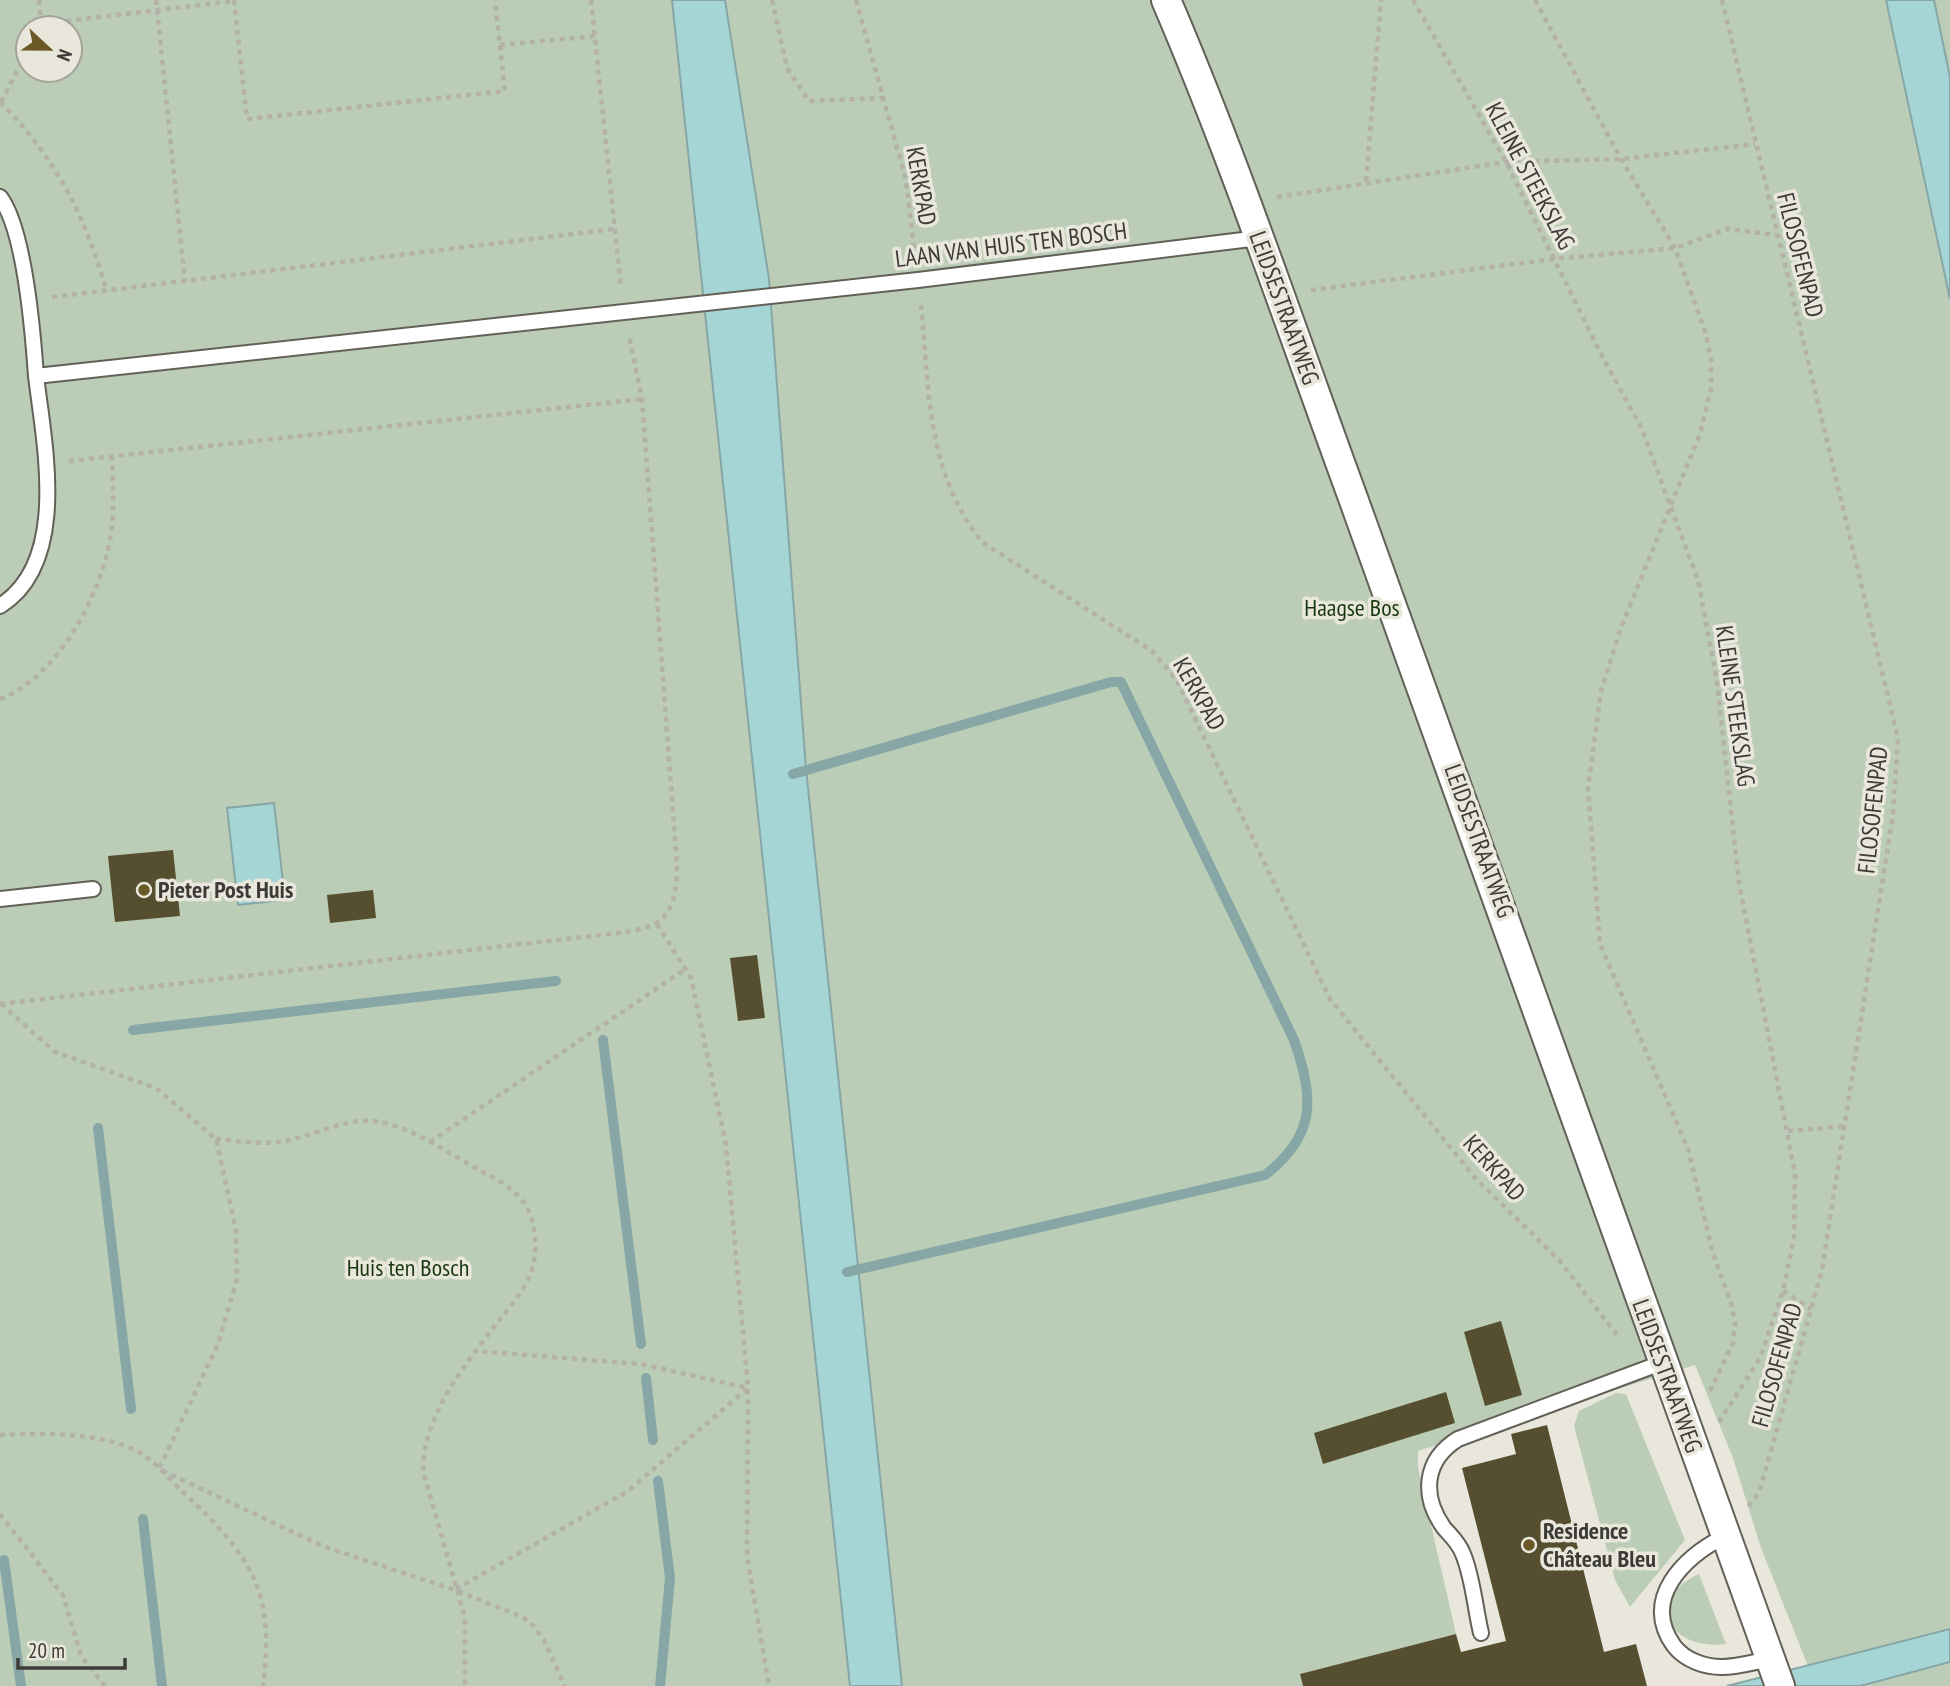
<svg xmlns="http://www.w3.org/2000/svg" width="1950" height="1686" viewBox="0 0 1950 1686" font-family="'PT Sans Narrow',sans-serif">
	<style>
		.green { fill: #bbcdb6; fill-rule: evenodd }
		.water { fill: #a6d5d5; stroke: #86a7a6; stroke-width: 2 }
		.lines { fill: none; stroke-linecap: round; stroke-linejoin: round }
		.stream { stroke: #86a7a6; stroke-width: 10 }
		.building { fill: #564f2f }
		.service-casing { stroke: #626057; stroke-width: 18 }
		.minor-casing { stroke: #626057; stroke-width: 32 }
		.path { stroke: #b3b1a8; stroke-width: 4.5; stroke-dasharray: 5 5; stroke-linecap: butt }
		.service { stroke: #fff; stroke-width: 14 }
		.minor { stroke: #fff; stroke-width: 28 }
		.poi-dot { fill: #6a5826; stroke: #e9e7dc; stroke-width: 2.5 }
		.labels { text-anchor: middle; stroke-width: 7; stroke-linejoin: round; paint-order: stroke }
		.street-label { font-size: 24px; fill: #3c3b37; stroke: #e9e7dc }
		.park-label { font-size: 24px; fill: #17380d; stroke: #e9e7dc }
		.poi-label { font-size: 24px; font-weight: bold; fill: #3c3b37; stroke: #e9e7dc; text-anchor: start }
	</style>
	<rect width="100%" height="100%" fill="#e9e7dc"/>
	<path class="green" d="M0 0H1898L1950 224V1641L1808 1666 1761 1548 1733 1458 1695 1365 1418 1451V1468L1456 1634 1300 1674 1303 1686H902L895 1615 862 1686H0ZM28 28H70V70H28Z
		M1934 0H1950V77Z
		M1616 1393 1626 1394 1685 1540 1630 1607 1615 1580 1574 1426 1579 1411Z
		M1699 1574 1726 1644C1670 1651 1640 1601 1699 1574Z
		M1950 1662V1686H1860Z"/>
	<path class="water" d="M672 0H725L769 279 806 769 902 1686H850Z
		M1886 0H1934L1950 77V299Z
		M274 803 285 900 238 905 227 808Z
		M1950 1629V1662L1860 1686H1727Z"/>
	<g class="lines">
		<path class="stream" d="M793 774 1111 682H1121L1294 1040C1314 1098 1317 1135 1265 1175L847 1272
			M133 1030 556 981
			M603 1040 641 1344
			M98 1128 131 1409
			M646 1378 653 1440
			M658 1481 670 1578 660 1686
			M143 1519 162 1686
			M4 1560 21 1686"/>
	</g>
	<path class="building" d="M173 850 180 916 115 922 108 856Z
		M373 890 376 918 330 923 327 895Z
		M757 955 765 1018 738 1021 730 958Z
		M1501 1321 1522 1395 1485 1406 1464 1332Z
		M1446 1392 1455 1423 1323 1464 1314 1433Z
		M1547 1425 1604 1652 1636 1644 1647 1686H1303L1300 1674 1456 1634 1461 1652 1506 1641 1462 1468 1516 1454 1511 1434Z"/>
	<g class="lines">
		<g class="service-casing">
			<path id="service" d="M0 197C25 230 33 333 36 376L918 280 1259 238
				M0 606C70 562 44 444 36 376
				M0 899 93 889
				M1725 1536C1684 1557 1640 1599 1674 1646 1685 1660 1704 1667 1722 1667 1738 1667 1754 1662 1770 1659
				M1481 1633C1475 1608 1473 1578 1463 1554 1459 1543 1451 1536 1444 1528 1421 1496 1424 1460 1458 1439L1661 1363"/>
		</g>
		<g class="minor-casing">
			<path id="minor" d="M1166 0C1236 163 1292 332 1353 498 1498 893 1635 1291 1780 1686"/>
		</g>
		<path class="path" d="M39 0 41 24
			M156 0 185 282
			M234 0 247 119 505 91 495 0
			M591 0 621 288
			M772 0 787 68 809 101 884 98
			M856 0 906 180 915 258
			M1413 0 1506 162 1602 356 1641 427 1698 580 1717 682 1739 883 1795 1174 1794 1237 1783 1291 1760 1358 1719 1422
			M1535 0 1621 159 1675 248 1706 334 1711 360V389L1700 434 1620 630 1601 691 1588 788 1600 944 1688 1149 1713 1254 1731 1303 1735 1322 1733 1343 1708 1395
			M1722 0 1898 739 1893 814 1822 1270 1759 1493 1748 1507
			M39 28 41 24 234 1
			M500 45 595 36
			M0 102C57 159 85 216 107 292
			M1 102 28 50
			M1366 181 1381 0
			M1277 197 1506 162 1621 159 1755 144
			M1311 290 1554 259 1675 248 1727 229 1776 235
			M52 297 614 229
			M921 305C930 392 925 469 982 542L1152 651 1176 679 1330 999 1476 1179 1560 1261 1617 1335
			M69 461 642 399
			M0 699C56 679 101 595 110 539 115 513 113 485 112 458
			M657 924 691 978 726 1145 748 1388 747 1556 769 1686
			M0 1004 626 932C636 930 650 928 658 922 682 904 677 864 675 839L642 399 629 335
			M1 1004 55 1052 156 1088 216 1139 236 1230 237 1279 218 1344 159 1469 325 1547 455 1590 520 1616 530 1622 544 1640 565 1686
			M1788 1131 1846 1126
			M216 1139C238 1141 262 1145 284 1141 312 1136 343 1119 372 1121 405 1123 449 1153 477 1169 493 1178 510 1185 521 1199 537 1218 539 1252 530 1275 523 1293 509 1308 497 1323 465 1365 423 1415 423 1471L465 1618V1686
			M430 1142 687 968
			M1783 1291 1811 1309
			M0 1435C42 1433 99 1432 137 1451 155 1460 170 1480 185 1494 253 1559 275 1591 263 1686
			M0 1514 63 1595 81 1656 105 1686
			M456 1589 628 1491 748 1388 641 1364 476 1351"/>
		<use href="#service" class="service"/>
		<use href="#minor" class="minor"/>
	</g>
	<g class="poi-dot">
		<circle cx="144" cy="890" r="7"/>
		<circle cx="1529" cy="1545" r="7"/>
	</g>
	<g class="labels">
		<g class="street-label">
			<text transform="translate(1530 176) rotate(62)" y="8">KLEINE STEEKSLAG</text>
			<text transform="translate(921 186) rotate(80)" y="8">KERKPAD</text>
			<text transform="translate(1011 245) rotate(-7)" y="8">LAAN VAN HUIS TEN BOSCH</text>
			<text transform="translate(1800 255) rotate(76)" y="8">FILOSOFENPAD</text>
			<text transform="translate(1284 308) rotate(70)" y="8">LEIDSESTRAATWEG</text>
			<text transform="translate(1199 694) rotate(60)" y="8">KERKPAD</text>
			<text transform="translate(1735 706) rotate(82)" y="8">KLEINE STEEKSLAG</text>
			<text transform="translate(1873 810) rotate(-84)" y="8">FILOSOFENPAD</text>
			<text transform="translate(1479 841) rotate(70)" y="8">LEIDSESTRAATWEG</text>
			<text transform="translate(1494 1168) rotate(48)" y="8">KERKPAD</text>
			<text transform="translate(1777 1365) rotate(-74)" y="8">FILOSOFENPAD</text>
			<text transform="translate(1667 1376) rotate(70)" y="8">LEIDSESTRAATWEG</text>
		</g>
		<g class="park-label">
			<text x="1352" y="616">Haagse Bos</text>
			<text x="408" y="1276">Huis ten Bosch</text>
		</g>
		<g class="poi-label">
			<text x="158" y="898">Pieter Post Huis</text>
			<text x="1543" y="1539">Residence<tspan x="1543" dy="28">Château Bleu</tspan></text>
		</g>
	</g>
	<g transform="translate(49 49) rotate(112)"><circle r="33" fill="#e9e7dc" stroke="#a4a29a" stroke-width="2"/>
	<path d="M0-5L12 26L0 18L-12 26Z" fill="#6a5826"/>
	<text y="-10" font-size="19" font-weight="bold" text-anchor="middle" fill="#3c3b37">N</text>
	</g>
	<path d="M18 1658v10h107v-10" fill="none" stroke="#3c3b37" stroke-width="3.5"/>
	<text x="28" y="1658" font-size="21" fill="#3c3b37" stroke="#e9e7dc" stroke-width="5" paint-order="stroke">20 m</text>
</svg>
